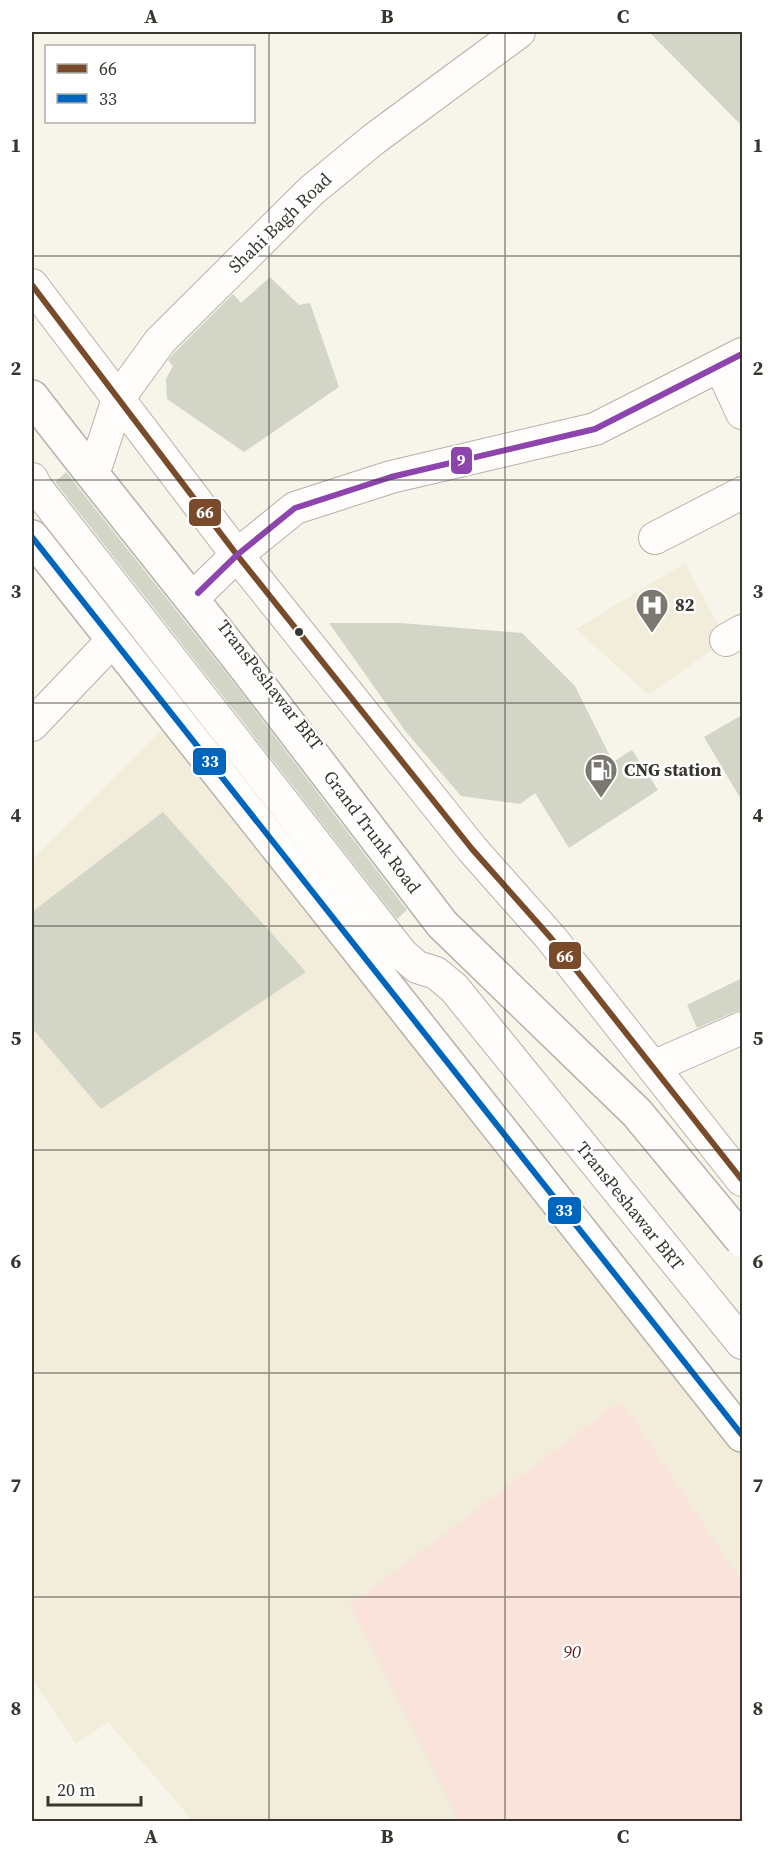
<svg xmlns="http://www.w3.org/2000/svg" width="774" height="1853" viewBox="0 0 774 1853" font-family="'Source Serif 4',serif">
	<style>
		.built { fill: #f2ecda }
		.green { fill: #fae3db }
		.building { fill: #d3d6c7 }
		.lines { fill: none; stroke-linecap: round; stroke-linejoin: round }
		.minor-casing { stroke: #b4b2aa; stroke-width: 34 }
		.highway-casing { stroke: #b4b2aa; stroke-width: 36 }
		.minor { stroke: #fefdfc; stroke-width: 32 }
		.highway { stroke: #fefdfc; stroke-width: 33 }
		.highway-bridge-casing { stroke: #b4b2aa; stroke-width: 36; stroke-linecap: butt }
		.highway-bridge { stroke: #fefdfc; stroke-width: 33 }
		.bus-1-casing { stroke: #fff; stroke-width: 10 }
		.bus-2-casing { stroke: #fff; stroke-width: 10 }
		.bus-3-casing { stroke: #fff; stroke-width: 10 }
		.bus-1 { stroke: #7a4b2a; stroke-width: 6 }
		.bus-2 { stroke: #0065bd; stroke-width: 6 }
		.bus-3 { stroke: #8e44ad; stroke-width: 6 }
		.grid { fill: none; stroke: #38362f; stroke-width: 1.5; stroke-opacity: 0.55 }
		.bus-dot { fill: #38362f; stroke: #fff; stroke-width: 2 }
		.labels { text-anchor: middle; stroke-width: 5; stroke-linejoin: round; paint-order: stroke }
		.street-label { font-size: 18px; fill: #38362f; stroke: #fff }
		.poi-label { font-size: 18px; font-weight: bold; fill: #38362f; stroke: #fff; text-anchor: start }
		.park-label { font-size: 18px; font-style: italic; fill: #5e1611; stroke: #fff }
		.line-badge { stroke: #fff; stroke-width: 2 }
		.badge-label { font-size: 16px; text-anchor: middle; font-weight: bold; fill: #fff }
		.neatline { fill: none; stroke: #38362f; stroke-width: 2 }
		.grid-label { font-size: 20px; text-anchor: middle; font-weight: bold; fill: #38362f }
	</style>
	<rect width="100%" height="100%" fill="#f7f4ea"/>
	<path class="built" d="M685 563 726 640 649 695 576 629Z
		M173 718 742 1435V1821H193L108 1722 76 1744 32 1678V860Z"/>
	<path class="green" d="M621 1401 742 1583V1821H459L350 1605Z"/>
	<path class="building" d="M649 32H742V126Z
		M270 277 299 305 310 303 339 387 244 452 167 399 166 379 173 366 168 360 174 353 233 294 241 303Z
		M66 472 231 679 407 910 397 919 55 482Z
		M329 623H401L522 633 575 686 613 762 632 750 658 790 569 848 535 793 520 804 461 796 406 732Z
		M742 715V801L704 737Z
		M163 812 306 972 101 1109 32 1028V912Z
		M742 978V1010L735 1012 697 1028 687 1005Z"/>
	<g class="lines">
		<g class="minor-casing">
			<path id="minor" d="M32 285 237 555 472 849 551 938 742 1180
				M720 365 742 413
				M97 463 118 399 160 341 311 191 374 139 519 32
				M32 479 36 487 402 954 417 967 436 973 454 988 742 1343
				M655 538 742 493
				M198 593 237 555 295 508 391 477 595 429 742 354
				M726 640 742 631
				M32 725 113 640
				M653 1067 742 1028"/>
		</g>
		<g class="highway-casing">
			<path id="highway" d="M32 397C102 488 175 577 246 668
				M32 537 742 1435"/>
		</g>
		<use href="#minor" class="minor"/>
		<use href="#highway" class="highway"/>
		<g class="highway-bridge-casing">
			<path id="highway-bridge" d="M246 668 442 924 637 1113 742 1240"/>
		</g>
		<use href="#highway-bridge" class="highway-bridge"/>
		<g class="bus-1-casing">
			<path id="bus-1" d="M32 285 237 555 472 849 551 938 742 1180"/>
		</g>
		<g class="bus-2-casing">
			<path id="bus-2" d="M32 537 742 1435"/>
		</g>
		<g class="bus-3-casing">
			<path id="bus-3" d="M198 593 237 555 295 508 391 477 595 429 742 354"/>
		</g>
		<use href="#bus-1" class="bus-1"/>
		<use href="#bus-2" class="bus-2"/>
		<use href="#bus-3" class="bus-3"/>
	</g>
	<path class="grid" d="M269 32V1822M505 32V1822M32 256H742M32 480H742M32 703H742M32 926H742M32 1150H742M32 1373H742M32 1597H742"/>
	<defs>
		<g id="hospital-pin" transform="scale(1.725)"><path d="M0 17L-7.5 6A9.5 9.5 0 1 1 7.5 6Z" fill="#7b7870" stroke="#fff"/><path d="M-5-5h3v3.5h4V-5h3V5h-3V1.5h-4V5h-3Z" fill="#fff"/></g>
		<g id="fuel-pin" transform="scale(1.725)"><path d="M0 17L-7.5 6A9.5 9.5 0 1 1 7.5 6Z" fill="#7b7870" stroke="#fff"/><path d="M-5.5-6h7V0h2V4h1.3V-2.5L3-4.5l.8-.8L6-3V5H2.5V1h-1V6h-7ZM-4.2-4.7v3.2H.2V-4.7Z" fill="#fff"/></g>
	</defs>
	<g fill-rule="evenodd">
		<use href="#hospital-pin" x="652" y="605"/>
		<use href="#fuel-pin" x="601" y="770"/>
	</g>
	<circle class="bus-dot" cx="299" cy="632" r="5"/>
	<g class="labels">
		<g class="street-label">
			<text transform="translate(280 223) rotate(-44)" y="6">Shahi Bagh Road</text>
			<text transform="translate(270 685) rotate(52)" y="6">TransPeshawar BRT</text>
			<text transform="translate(372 832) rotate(53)" y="6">Grand Trunk Road</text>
			<text transform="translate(630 1206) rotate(51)" y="6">TransPeshawar BRT</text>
		</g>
		<g class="poi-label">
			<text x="675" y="611">82</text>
			<text x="624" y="776">CNG station</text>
		</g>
		<g class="park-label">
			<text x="572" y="1658">90</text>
		</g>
	</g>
	<g class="line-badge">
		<rect x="450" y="446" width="23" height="29" rx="6" fill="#8e44ad"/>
		<rect x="188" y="498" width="34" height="29" rx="6" fill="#7a4b2a"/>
		<rect x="192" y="747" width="35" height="29" rx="6" fill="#0065bd"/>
		<rect x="548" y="941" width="34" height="29" rx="6" fill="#7a4b2a"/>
		<rect x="547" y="1196" width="35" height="29" rx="6" fill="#0065bd"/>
	</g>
	<g class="badge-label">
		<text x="461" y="466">9</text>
		<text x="205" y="518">66</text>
		<text x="210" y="767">33</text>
		<text x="565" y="962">66</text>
		<text x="564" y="1216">33</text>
	</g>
	<rect width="774" height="1853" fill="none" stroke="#ffffff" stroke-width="66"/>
	<rect x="45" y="45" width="210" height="78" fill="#ffffff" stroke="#afafac" stroke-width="1.5"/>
	<rect x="57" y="64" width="30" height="9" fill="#7a4b2a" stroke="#afafac" stroke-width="1.5"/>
	<text x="99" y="75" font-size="18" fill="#38362f">66</text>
	<rect x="57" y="94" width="30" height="9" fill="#0065bd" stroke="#afafac" stroke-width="1.5"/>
	<text x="99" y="105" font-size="18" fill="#38362f">33</text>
	<path d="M48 1796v9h93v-9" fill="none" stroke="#38362f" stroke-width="3"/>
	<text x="57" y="1796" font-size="18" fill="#38362f" stroke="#ffffff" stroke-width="4.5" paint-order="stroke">20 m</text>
	<rect x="33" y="33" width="708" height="1787" class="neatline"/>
	<g class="grid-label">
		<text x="151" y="23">A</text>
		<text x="387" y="23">B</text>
		<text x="623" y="23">C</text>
		<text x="16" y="152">1</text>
		<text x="758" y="152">1</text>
		<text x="16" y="375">2</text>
		<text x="758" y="375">2</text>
		<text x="16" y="598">3</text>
		<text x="758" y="598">3</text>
		<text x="16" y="822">4</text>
		<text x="758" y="822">4</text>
		<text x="16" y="1045">5</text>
		<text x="758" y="1045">5</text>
		<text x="16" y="1268">6</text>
		<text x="758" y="1268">6</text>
		<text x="16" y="1492">7</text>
		<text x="758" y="1492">7</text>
		<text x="16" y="1715">8</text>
		<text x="758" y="1715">8</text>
		<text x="151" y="1843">A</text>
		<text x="387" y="1843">B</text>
		<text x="623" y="1843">C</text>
	</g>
</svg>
